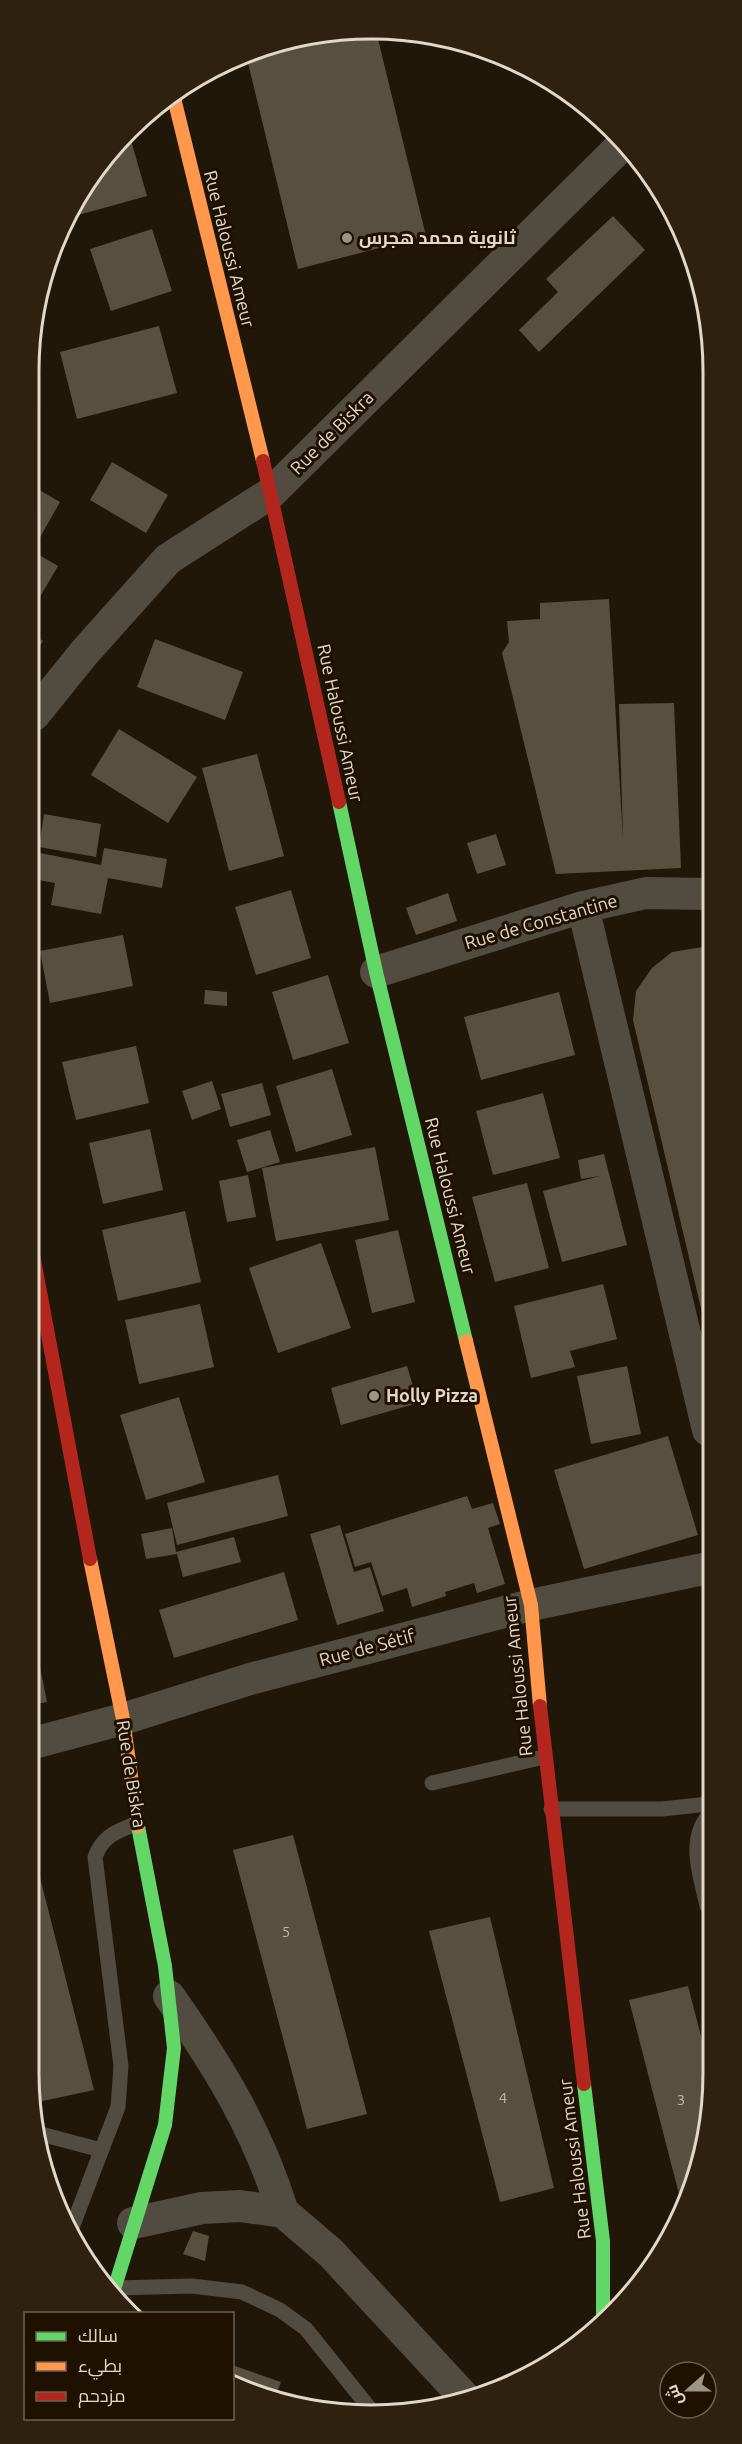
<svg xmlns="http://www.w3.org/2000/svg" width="742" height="2444" viewBox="0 0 742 2444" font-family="Ubuntu,Cairo,sans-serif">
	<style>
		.building { fill: #594f3e }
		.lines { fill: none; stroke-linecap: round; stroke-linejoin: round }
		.lane { stroke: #524b40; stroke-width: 15 }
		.street { stroke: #524b40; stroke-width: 32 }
		.fast { stroke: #63d668; stroke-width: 14 }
		.slow { stroke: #ff974d; stroke-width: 14 }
		.jam { stroke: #b3261e; stroke-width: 14 }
		.poi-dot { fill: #9d9485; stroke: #1f1100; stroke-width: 2 }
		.labels { text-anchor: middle; stroke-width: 6; stroke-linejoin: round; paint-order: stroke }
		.number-label { font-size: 15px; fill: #bfb6a6 }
		.poi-label { font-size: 18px; font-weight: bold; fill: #e1d8c8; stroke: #1f1100; text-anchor: start }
		.street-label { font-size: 18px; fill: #e1d8c8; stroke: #1f1100 }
		.rim { fill: none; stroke: #e1d8c8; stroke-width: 3 }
	</style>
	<rect width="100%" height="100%" fill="#201709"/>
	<path class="building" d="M305 35H377L426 236 298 269 247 59Z
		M130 137 147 196 71 217 86 180Z
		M613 216 645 250 539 352 519 330 558 292 546 279Z
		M152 229 172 291 111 311 90 249Z
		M159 326 177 393 77 419 60 352Z
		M112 462 168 495 146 533 90 500Z
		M34 487 60 502 34 548Z
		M34 552 58 566 34 607Z
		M609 599 623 839 619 704 674 703 681 868 556 874 502 653 509 642 507 621 540 619V603Z
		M34 635 43 641 34 655Z
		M155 639 243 672 225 720 137 687Z
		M119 729 197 777 168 823 91 775Z
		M257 754 284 856 229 871 202 768Z
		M44 814 101 824 96 857 39 847Z
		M496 834 506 865 477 874 467 843Z
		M104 848 167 859 162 888 108 878 101 914 51 905 55 883 33 879 35 852 101 865Z
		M291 890 311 958 256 975 235 907Z
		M448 893 457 921 416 935 406 908Z
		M123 935 133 986 50 1003 40 951Z
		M709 946V1023L704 1030 709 1052 708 1338 633 1020 636 991 652 968 672 952Z
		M328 975 349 1043 293 1060 272 992Z
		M205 990 227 992V1006L204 1004Z
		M559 992 575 1055 481 1080 464 1017Z
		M136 1046 149 1103 76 1120 62 1062Z
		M332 1069 352 1135 296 1152 276 1086Z
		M212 1081 221 1109 192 1120 182 1091Z
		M262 1083 271 1115 230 1127 221 1094Z
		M543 1093 560 1158 493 1175 476 1111Z
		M150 1129 163 1190 103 1204 89 1143Z
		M270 1130 280 1162 247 1172 237 1140Z
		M375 1147 389 1220 276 1241 262 1168Z
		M604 1154 627 1245 562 1262 543 1191 600 1176 581 1179 578 1160Z
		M248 1175 256 1217 227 1222 219 1181Z
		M527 1183 549 1268 495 1282 472 1197Z
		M185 1211 201 1282 118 1301 102 1230Z
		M398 1230 415 1302 372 1313 355 1240Z
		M321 1243 351 1328 278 1353 249 1268Z
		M603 1284 617 1339 570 1351 575 1367 531 1378 514 1306Z
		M200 1304 214 1367 139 1384 125 1320Z
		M407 1366 418 1403 341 1425 331 1388Z
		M627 1366 641 1434 591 1444 577 1376Z
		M179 1397 205 1482 146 1500 120 1415Z
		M668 1436 698 1535 584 1569 554 1470Z
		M278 1475 288 1516 177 1545 167 1503Z
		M467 1496 472 1509 493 1503 500 1524 488 1528 505 1584 477 1593 474 1583 445 1592 446 1596 412 1607 407 1588 382 1596 371 1562 355 1567 345 1534Z
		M340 1525 354 1572 370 1567 384 1611 337 1625 310 1534Z
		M172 1528 176 1552 234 1537 241 1562 183 1577 177 1554 146 1559 141 1534Z
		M284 1572 298 1620 174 1658 159 1610Z
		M30 1617 47 1702 30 1705Z
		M293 1835 367 2114 307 2129 233 1850Z
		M30 1838 94 2090 38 2102 29 2069Z
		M490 1917 554 2188 500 2202 429 1931Z
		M688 1986 707 2059V2140L681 2202 629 2000Z
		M193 2231 209 2236 205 2261 183 2254Z
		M232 2365 281 2382 275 2397 232 2384Z"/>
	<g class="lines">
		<path class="lane" d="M432 1783 544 1757
			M551 1809H662L708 1804
			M707 1906C701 1877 687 1842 708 1816
			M41 2134 101 2150
			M71 2230 118 2107 121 2066 95 1857C104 1834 117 1832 137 1823
			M115 2288 192 2286 242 2292 280 2310 306 2329 371 2410"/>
		<path class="street" d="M34 715 84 653 168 559 271 493 625 142
			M583 907 708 1430
			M376 972 583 907 646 893 709 894
			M30 1744 123 1719 250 1679 531 1605 708 1568
			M169 1996C219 2067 257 2129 283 2212
			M133 2223 202 2208 240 2206 283 2212 331 2253 467 2400"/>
		<path class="fast" d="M339 802 376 972 466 1341
			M584 2084 603 2241V2320
			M112 2296 165 2125 174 2048 165 1966 138 1826"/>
		<path class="slow" d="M173 94 263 461
			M466 1341 531 1605 540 1706
			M90 1559 123 1719 138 1826"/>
		<path class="jam" d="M263 461 339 802
			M32 1249 90 1559
			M540 1706 584 2084"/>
	</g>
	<g class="poi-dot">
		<circle cx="347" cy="238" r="6"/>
		<circle cx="374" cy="1396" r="6"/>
	</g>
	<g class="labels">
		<g class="number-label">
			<text x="286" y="1937">5</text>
			<text x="503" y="2103">4</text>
			<text x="681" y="2105">3</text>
		</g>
		<g class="poi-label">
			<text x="359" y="244">ثانوية محمد هجرس</text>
			<text x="386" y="1402">Holly Pizza</text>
		</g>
		<g class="street-label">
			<text transform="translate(229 249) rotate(76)" y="6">Rue Haloussi Ameur</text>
			<text transform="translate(332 433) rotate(-45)" y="6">Rue de Biskra</text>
			<text transform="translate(340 723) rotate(78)" y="6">Rue Haloussi Ameur</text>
			<text transform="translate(541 922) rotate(-16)" y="6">Rue de Constantine</text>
			<text transform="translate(450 1196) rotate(76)" y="6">Rue Haloussi Ameur</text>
			<text transform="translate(367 1648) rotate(-15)" y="6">Rue de Sétif</text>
			<text transform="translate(518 1676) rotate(-96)" y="6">Rue Haloussi Ameur</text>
			<text transform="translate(131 1774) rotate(81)" y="6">Rue de Biskra</text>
			<text transform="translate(575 2159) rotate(-97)" y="6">Rue Haloussi Ameur</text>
		</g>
	</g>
	<path d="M0 0H742V2444H0ZM371 39H371A332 332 0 0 1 703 371V2073A332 332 0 0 1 371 2405H371A332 332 0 0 1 39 2073V371A332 332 0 0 1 371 39Z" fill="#2f2110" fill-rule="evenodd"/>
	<path class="rim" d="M371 39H371A332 332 0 0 1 703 371V2073A332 332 0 0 1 371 2405H371A332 332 0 0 1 39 2073V371A332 332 0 0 1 371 39Z"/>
	<rect x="24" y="2312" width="210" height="108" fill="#1f1100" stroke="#6d6150" stroke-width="1.5"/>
	<rect x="36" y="2332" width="30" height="9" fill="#63d668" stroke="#6d6150" stroke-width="1.5"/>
	<text x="78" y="2342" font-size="18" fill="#e1d8c8">سالك</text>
	<rect x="36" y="2362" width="30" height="9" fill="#ff974d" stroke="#6d6150" stroke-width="1.5"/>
	<text x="78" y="2372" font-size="18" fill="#e1d8c8">بطيء</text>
	<rect x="36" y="2392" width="30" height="9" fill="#b3261e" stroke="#6d6150" stroke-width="1.5"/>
	<text x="78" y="2402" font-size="18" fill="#e1d8c8">مزدحم</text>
	<g transform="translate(688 2390) rotate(249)"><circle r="28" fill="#1f1100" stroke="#6d6150" stroke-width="1.5"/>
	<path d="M0-4.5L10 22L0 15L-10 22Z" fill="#9d9485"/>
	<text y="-9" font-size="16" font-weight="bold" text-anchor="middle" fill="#e1d8c8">ش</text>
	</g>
</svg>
